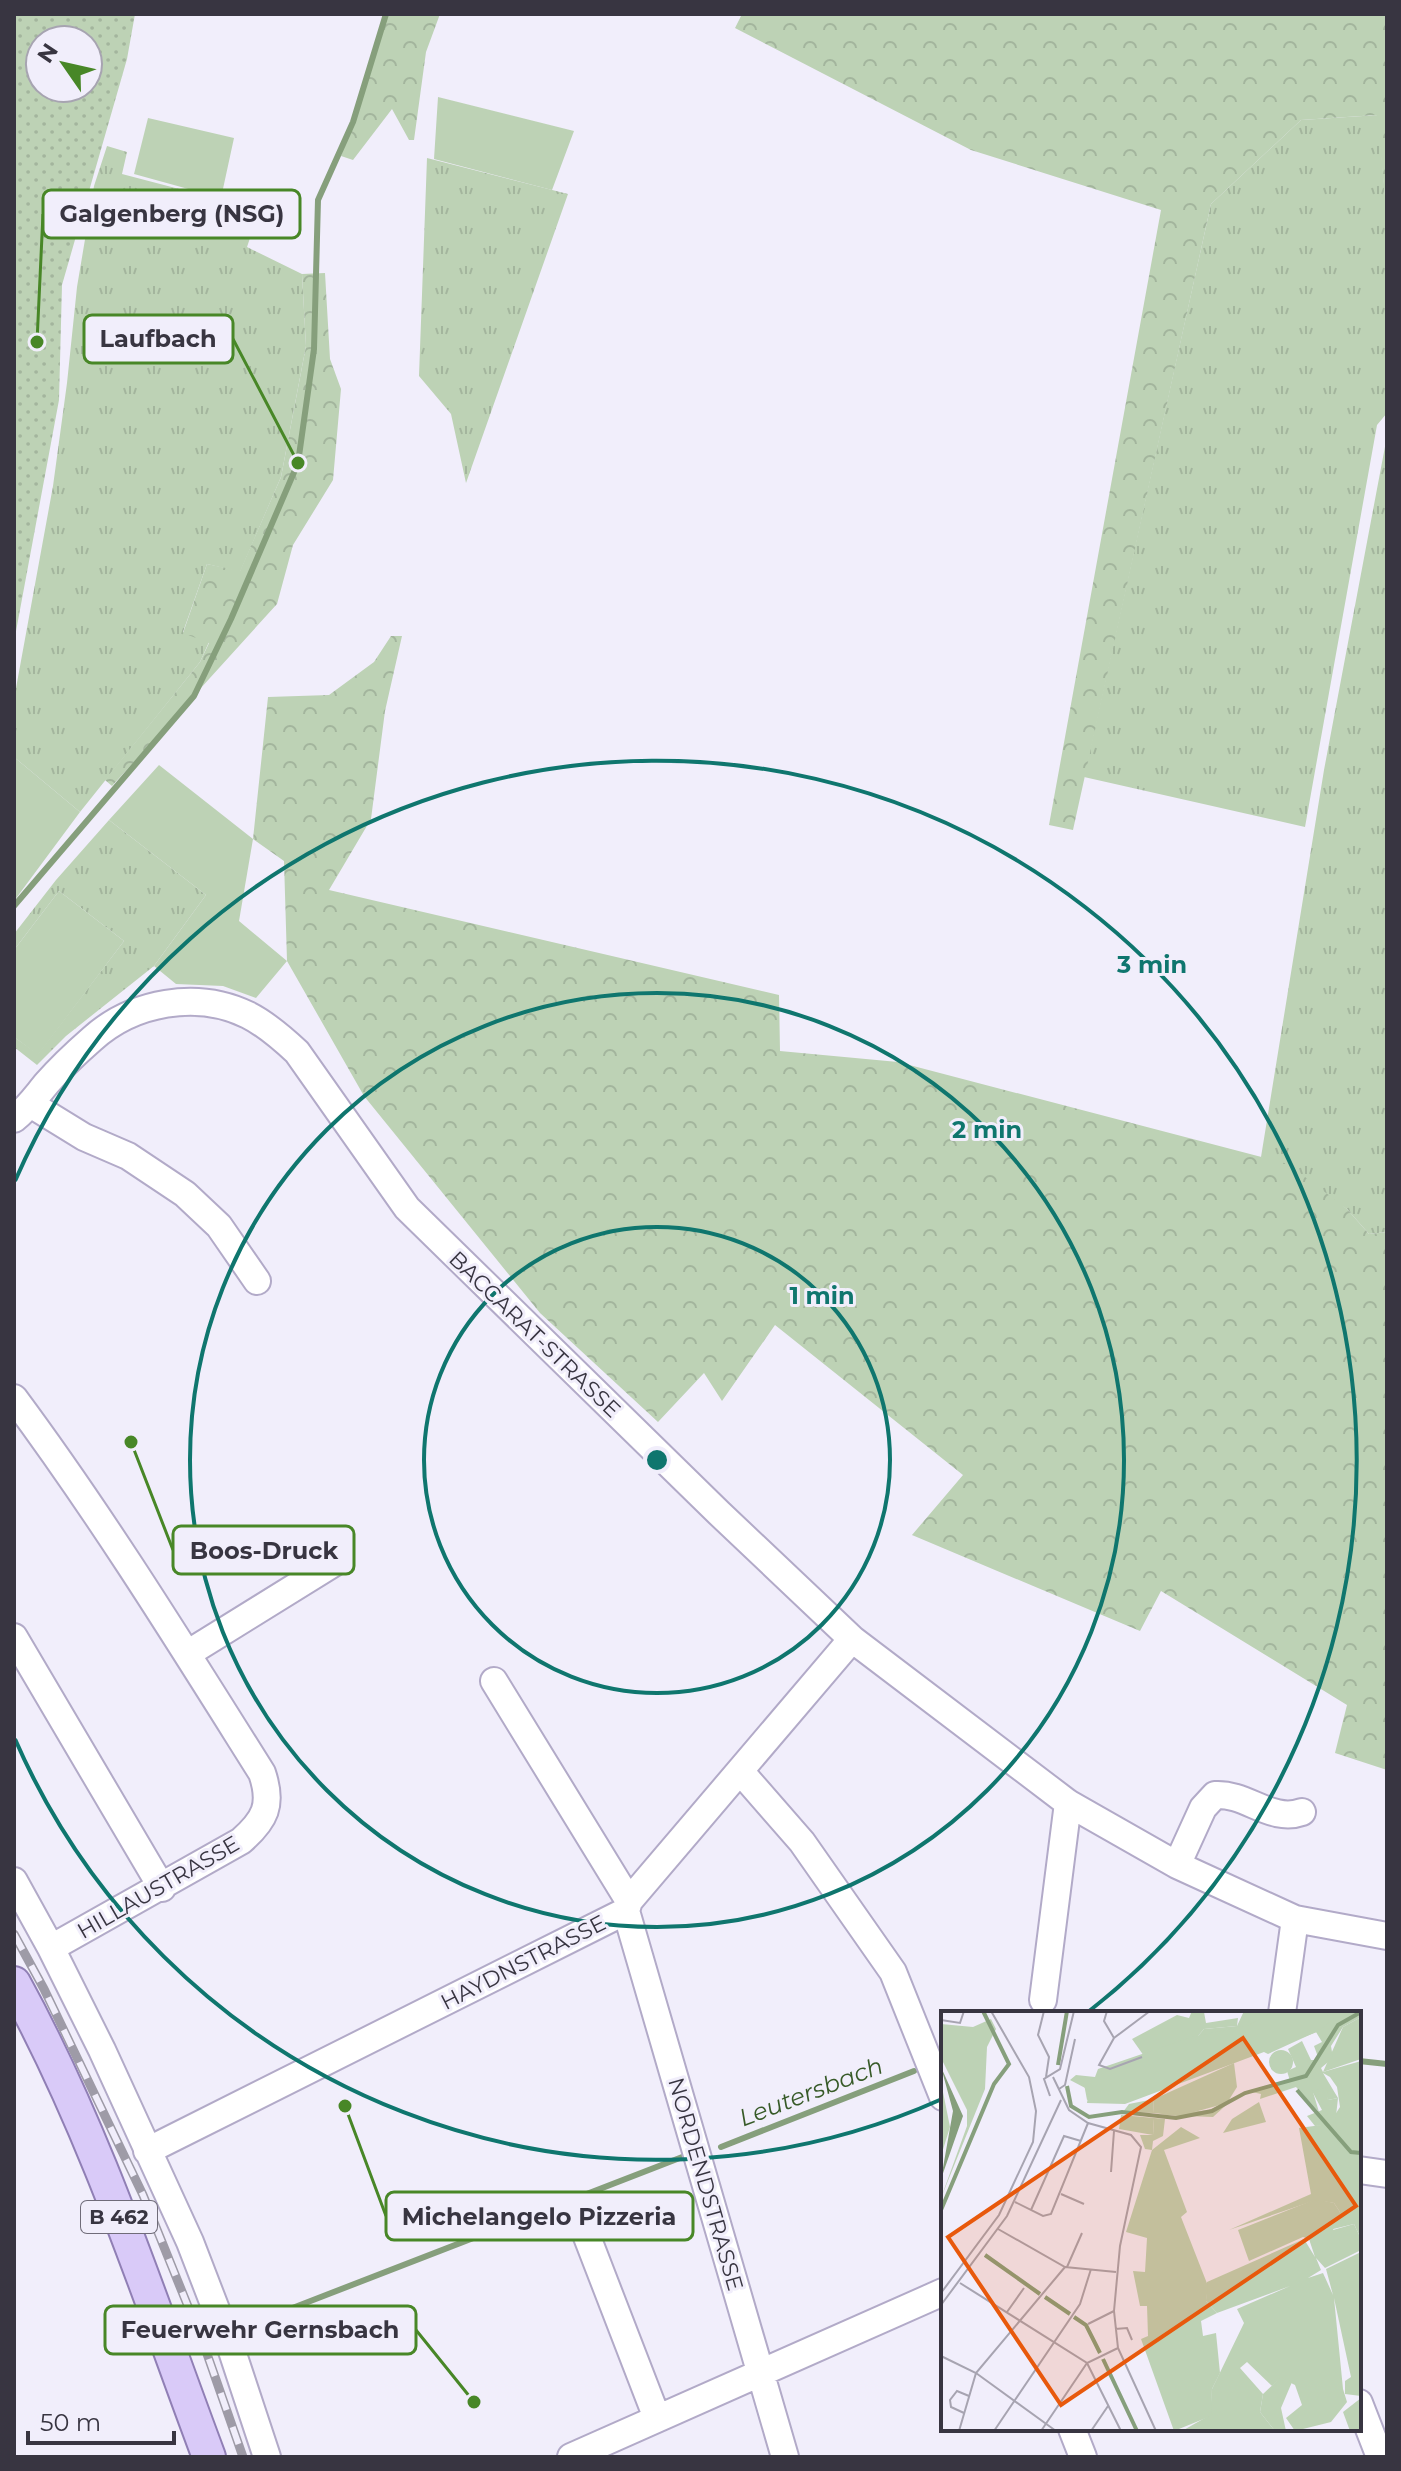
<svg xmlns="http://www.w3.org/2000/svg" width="1401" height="2471" viewBox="0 0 1401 2471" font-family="Montserrat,sans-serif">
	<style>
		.grass { fill: url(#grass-tufts) }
		.forest { fill: url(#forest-crowns) }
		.park { fill: url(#park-dots); fill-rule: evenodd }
		.garden { fill: #bdd2b5 }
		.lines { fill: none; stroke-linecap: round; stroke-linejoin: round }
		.stream { stroke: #869f7c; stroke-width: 6 }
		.minor-casing { stroke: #b2aac8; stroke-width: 30 }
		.major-casing { stroke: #907fb5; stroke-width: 36 }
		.minor { stroke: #fff; stroke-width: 26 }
		.major { stroke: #d9caf8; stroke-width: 32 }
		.rail-casing { stroke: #9e9ba7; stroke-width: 9 }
		.rail { stroke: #f1eefb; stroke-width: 6; stroke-dasharray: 18; stroke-linecap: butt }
		.ring { fill: none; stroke: #0f766e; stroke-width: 4 }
		.labels { text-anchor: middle; stroke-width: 6; stroke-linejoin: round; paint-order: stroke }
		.shield { fill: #f1eefb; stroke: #706c79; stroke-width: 2 }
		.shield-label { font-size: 20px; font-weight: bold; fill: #383541 }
		.street-label { font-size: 22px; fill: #383541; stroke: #f1eefb }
		.water-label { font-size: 24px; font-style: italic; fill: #375a28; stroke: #f1eefb }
		.inset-river { fill: none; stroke: #869f7c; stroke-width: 4 }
		.inset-road { fill: none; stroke: #a7a4b1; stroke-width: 2 }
		.view { fill: #e8590c; fill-opacity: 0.15; stroke: #e8590c; stroke-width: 4 }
		.inset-edge { fill: none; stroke: #383541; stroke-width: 4 }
		.centre { fill: #0f766e; stroke: #f1eefb; stroke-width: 4 }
		.ring-label { font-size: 24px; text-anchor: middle; font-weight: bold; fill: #0f766e; stroke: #f1eefb; stroke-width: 6; stroke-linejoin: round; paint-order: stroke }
		.leader { fill: none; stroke: #488727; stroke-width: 3 }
		.callout-dot { fill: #488727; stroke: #f1eefb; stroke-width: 3 }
		.callout { fill: #f1eefb; stroke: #488727; stroke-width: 3 }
		.callout-label { font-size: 24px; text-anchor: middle; font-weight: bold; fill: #383541 }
	</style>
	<defs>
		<pattern id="grass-tufts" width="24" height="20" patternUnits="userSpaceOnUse" patternTransform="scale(2)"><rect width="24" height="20" fill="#bdd2b5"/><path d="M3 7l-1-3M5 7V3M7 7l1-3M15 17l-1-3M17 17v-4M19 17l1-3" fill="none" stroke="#a3b59d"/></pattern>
		<pattern id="forest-crowns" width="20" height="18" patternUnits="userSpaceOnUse" patternTransform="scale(2)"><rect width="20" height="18" fill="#bdd2b5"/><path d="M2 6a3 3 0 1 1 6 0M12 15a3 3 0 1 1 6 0" fill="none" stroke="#a3b59d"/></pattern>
		<pattern id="park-dots" width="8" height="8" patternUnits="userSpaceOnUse" patternTransform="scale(2)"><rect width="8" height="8" fill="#bdd2b5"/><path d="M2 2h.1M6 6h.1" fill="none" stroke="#a3b59d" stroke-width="1.8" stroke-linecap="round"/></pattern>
	</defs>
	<rect width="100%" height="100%" fill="#f1eefb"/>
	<path class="grass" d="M1378 115 1387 219V413L1377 425 1305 827 1084 777 1211 204 1301 120Z
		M107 146 127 152 122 174 225 201 222 213 255 223 247 247 302 274 306 346 281 477 240 572 207 564 183 632 209 642 200 662 80 812 14 757V699L53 486 67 383 77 287 94 186Z
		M427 158 568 194 466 483 451 414 419 376Z
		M1387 436V1232L1369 1234 1347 1209 1261 1157 1324 770Z
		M109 820 206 895 154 966 66 1036 37 1065 14 1047V1037L38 1054 124 941 59 891 14 950V934L56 880Z"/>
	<path class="forest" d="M387 14H440L426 52 414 140H409L392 109 353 160 341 156Z
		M742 14H1387V219L1377 115 1301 120 1211 204 1073 830 1049 825 1161 210 971 150 735 28Z
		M325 273 330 359 341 389 333 480 293 545 277 604 112 786 105 780 200 662 209 643 183 633 207 564 240 571 281 477 306 346 302 274Z
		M391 636H402L385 711 371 819 329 890 779 995 780 1051 898 1062 1288 1164 1347 1209 1369 1234 1387 1232V1770L1335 1753 1347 1705 1161 1591 1140 1631 912 1535 963 1475 775 1325 722 1401 704 1373 658 1422 540 1313 364 1096 287 961 284 861 253 839 268 697 329 695 374 662Z"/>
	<path class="park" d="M14 14H135L127 59 62 285 59 400 14 642ZM40 40H88V88H40Z"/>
	<path class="garden" d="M438 97 574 131 552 190 434 159Z
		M148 118 234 138 221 198 134 174Z
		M14 757 80 812 14 901Z
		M159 765 253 839 239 921 287 961 256 998 223 986 176 984 154 966 206 895 109 820Z
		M59 891 124 941 38 1055 14 1037V950Z"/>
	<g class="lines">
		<path class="stream" d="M14 906 194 696 231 619 298 463 314 349 318 200 353 122 386 14
			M1359 2061 1387 2064
			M721 2147 914 2071
			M246 2326 690 2154"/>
		<g class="minor-casing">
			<path id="minor" d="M32 1105 84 1137 128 1156 185 1194 219 1226 257 1281
				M14 1119C28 1108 36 1096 47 1083 61 1067 76 1053 92 1039 133 1002 197 990 248 1015 266 1024 282 1038 297 1052L407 1208 719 1513 852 1639 1068 1803 1177 1865 1295 1919 1387 1936
				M14 1398C103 1518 182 1646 262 1773 273 1805 265 1820 241 1841L51 1948
				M14 1637 162 1888
				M187 1654 337 1561
				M494 1681 629 1901
				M740 1771 802 1842 893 1972 943 2097
				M1177 1865 1203 1808 1215 1795C1247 1793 1271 1823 1302 1812
				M14 1881 51 1948 102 2050 190 2242 232 2351 267 2457
				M626 1911 785 2457
				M1043 2000 1068 1803
				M1282 2013 1295 1919
				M147 2151 626 1911 629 1901 852 1639
				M1359 2170 1387 2174
				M584 2229 657 2418
				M1359 2403 1380 2457
				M1072 2429 1083 2457
				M571 2457 943 2292"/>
		</g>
		<g class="major-casing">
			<path id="major" d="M14 1983C96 2132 149 2297 209 2457"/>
		</g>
		<use href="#minor" class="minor"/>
		<use href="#major" class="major"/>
		<g class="rail-casing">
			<path id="rail" d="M14 1934 44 1989 143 2195 206 2351 243 2457"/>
		</g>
		<use href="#rail" class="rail"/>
	</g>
	<g class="ring">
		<circle cx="657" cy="1460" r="233"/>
		<circle cx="657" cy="1460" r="467"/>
		<path d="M942 2099A700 700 0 0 1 15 1739M15 1181A700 700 0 1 1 1088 2012"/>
	</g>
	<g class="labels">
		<rect class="shield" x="81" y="2201" width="76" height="32" rx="6"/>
		<g class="shield-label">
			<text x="119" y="2224">B 462</text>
		</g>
		<g class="street-label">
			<text transform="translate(535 1334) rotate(44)" y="8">BACCARAT-STRASSE</text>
			<text transform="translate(158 1887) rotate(-30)" y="8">HILLAUSTRASSE</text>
			<text transform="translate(523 1962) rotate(-27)" y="8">HAYDNSTRASSE</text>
			<text transform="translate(706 2184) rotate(74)" y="8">NORDENDSTRASSE</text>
		</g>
		<g class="water-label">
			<text transform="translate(811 2092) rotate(-21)" y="8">Leutersbach</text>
		</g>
	</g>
	<g transform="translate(941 2011)">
		<rect width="420" height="420" fill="#f1eefb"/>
		<path d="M251 0 263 1 265 12 297 7 296 15 263 18 251 32 168 59 203 45 191 28 236 4 248 7ZM420 6V48L382 61 402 16ZM361 30 370 49H377L364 65 349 70 346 60 355 56 347 38ZM293 52 296 76 286 92 239 105 212 102 213 88ZM0 71 9 116 0 145ZM318 91 325 111 282 122 291 108ZM180 104 213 107 212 124 178 118ZM375 188 393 192 399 201 392 219 413 213 420 228V239L384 257 375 247 380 259 367 267 382 262 392 284 385 258 420 241V385L404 383V370L410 366 393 287 402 378 406 391 390 411 354 420 345 407 361 394 354 374 340 367 331 375 306 351 299 357 322 383 319 401 334 420H241L269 404 271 378 303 312 296 298 349 275 276 302 265 290 266 271 363 228 374 246 368 228 362 226 308 250 297 219Z" fill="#bdd2b5"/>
		<path d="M303 0H420V6L402 16 390 35 392 47 380 57 382 61 420 50V228L413 213 388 219 387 211 399 201 393 192 375 189 288 219 370 183 358 117 388 113 399 96 396 76 389 66 382 62 397 87 387 89 385 83 372 81 378 101 355 76 319 88 320 83 311 81 364 65 377 46 373 35 381 31 375 21 327 43 321 40 273 58 261 49 146 89 143 73 251 32 263 18 296 15ZM50 8 55 18 46 36 44 78 0 187 26 115V99L0 47V13L32 16ZM294 86 272 106 217 104 268 99ZM240 116 259 127 223 139 246 201 240 206 267 275 265 290 276 302 260 310 262 325 275 322 279 362 271 378 270 405 233 420 200 328 207 325 206 295H199L192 260 204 261 206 227 185 221 211 139ZM340 366 351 371 340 397 345 420H334L319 401 322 383ZM420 387V420H409L402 401Z" fill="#bdd2b5"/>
		<path d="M386 77 387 89 397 87 394 114 374 115 366 105 381 99 371 80Z" fill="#bdd2b5"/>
		<path d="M333 0H379L393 8 376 21 184 93 146 92 148 79 129 69 135 64 154 66 157 58 251 26 308 14ZM328 51a12 12 0 1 1 24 0a12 12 0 1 1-24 0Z" fill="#bdd2b5"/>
		<path d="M213 88 212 102 182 101 188 93ZM213 107 224 108 222 125 212 130 211 139 204 138 199 124H212Z" fill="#bdd2b5"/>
		<path d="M0 56 22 105 0 168 12 100Z" fill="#869f7c"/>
		<path class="inset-river" d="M117 54 126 0M126 75 130 95 148 106 181 101 235 107 271 100 304 82 365 65 397 14 420 1M356 79 410 141 420 142M0 199 53 73 68 53 42 0M44 244 99 283M104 286 129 303M133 306 145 314 159 342M162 348 196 420"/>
		<path class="inset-road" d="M103 0 97 24 108 46 105 66M166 0 163 10 173 27M0 9 19 12 23 0M201 46 169 58 158 54 173 27 209 0M112 66 128 99 147 112 190 124 200 136 179 235 173 300 177 337 215 420M118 78 124 74 134 28M109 85 103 68 119 58 133 0M170 161 173 120M120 183 143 193M74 191 102 205 110 203 147 112M90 199 123 125 140 130M57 218 124 256 175 261M126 256 141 222M19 272 146 352 180 420M0 282 58 204 92 131 95 100 88 66 50 0M0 294 66 205 120 89M66 301 83 277M147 313 173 300M174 318 186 317 191 329M0 345 35 362 115 420M23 402 10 396 9 389 16 380 28 385M18 420 35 362 124 256M53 420 139 293 150 258M100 420 146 352 177 337M150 420 167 395"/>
		<path class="view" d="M302 27 415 195 120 394 7 226Z"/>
		<rect width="420" height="420" class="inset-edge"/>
	</g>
	<circle cx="657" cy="1460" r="12" class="centre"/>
	<g class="ring-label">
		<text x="1152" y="973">3 min</text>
		<text x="987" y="1138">2 min</text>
		<text x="822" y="1304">1 min</text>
	</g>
	<path class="leader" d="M37 342L43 214M298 463L233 339M131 1442L173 1550M345 2106L386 2216M474 2402L416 2330"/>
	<g class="callout-dot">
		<circle cx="37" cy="342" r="8"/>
		<circle cx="298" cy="463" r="8"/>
		<circle cx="131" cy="1442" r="8"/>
		<circle cx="345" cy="2106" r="8"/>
		<circle cx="474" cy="2402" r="8"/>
	</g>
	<g class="callout">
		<rect x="43" y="190" width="257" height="48" rx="8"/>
		<rect x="84" y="315" width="149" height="48" rx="8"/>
		<rect x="173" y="1526" width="181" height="48" rx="8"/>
		<rect x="386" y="2192" width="307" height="48" rx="8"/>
		<rect x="105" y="2306" width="311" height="48" rx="8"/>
	</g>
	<g class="callout-label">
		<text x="172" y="222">Galgenberg (NSG)</text>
		<text x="158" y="347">Laufbach</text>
		<text x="264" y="1559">Boos-Druck</text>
		<text x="539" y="2225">Michelangelo Pizzeria</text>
		<text x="260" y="2338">Feuerwehr Gernsbach</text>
	</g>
	<rect width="1401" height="2471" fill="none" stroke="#383541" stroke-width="32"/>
	<g transform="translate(64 64) rotate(304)"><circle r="38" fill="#f1eefb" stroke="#a7a4b1" stroke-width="2"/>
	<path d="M0-6L14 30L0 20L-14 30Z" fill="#488727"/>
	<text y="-12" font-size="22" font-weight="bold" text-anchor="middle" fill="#383541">N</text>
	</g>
	<path d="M28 2431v12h146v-12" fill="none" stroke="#383541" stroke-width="4"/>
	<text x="40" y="2431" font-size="24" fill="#383541" stroke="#f1eefb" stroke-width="6" paint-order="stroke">50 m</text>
</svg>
